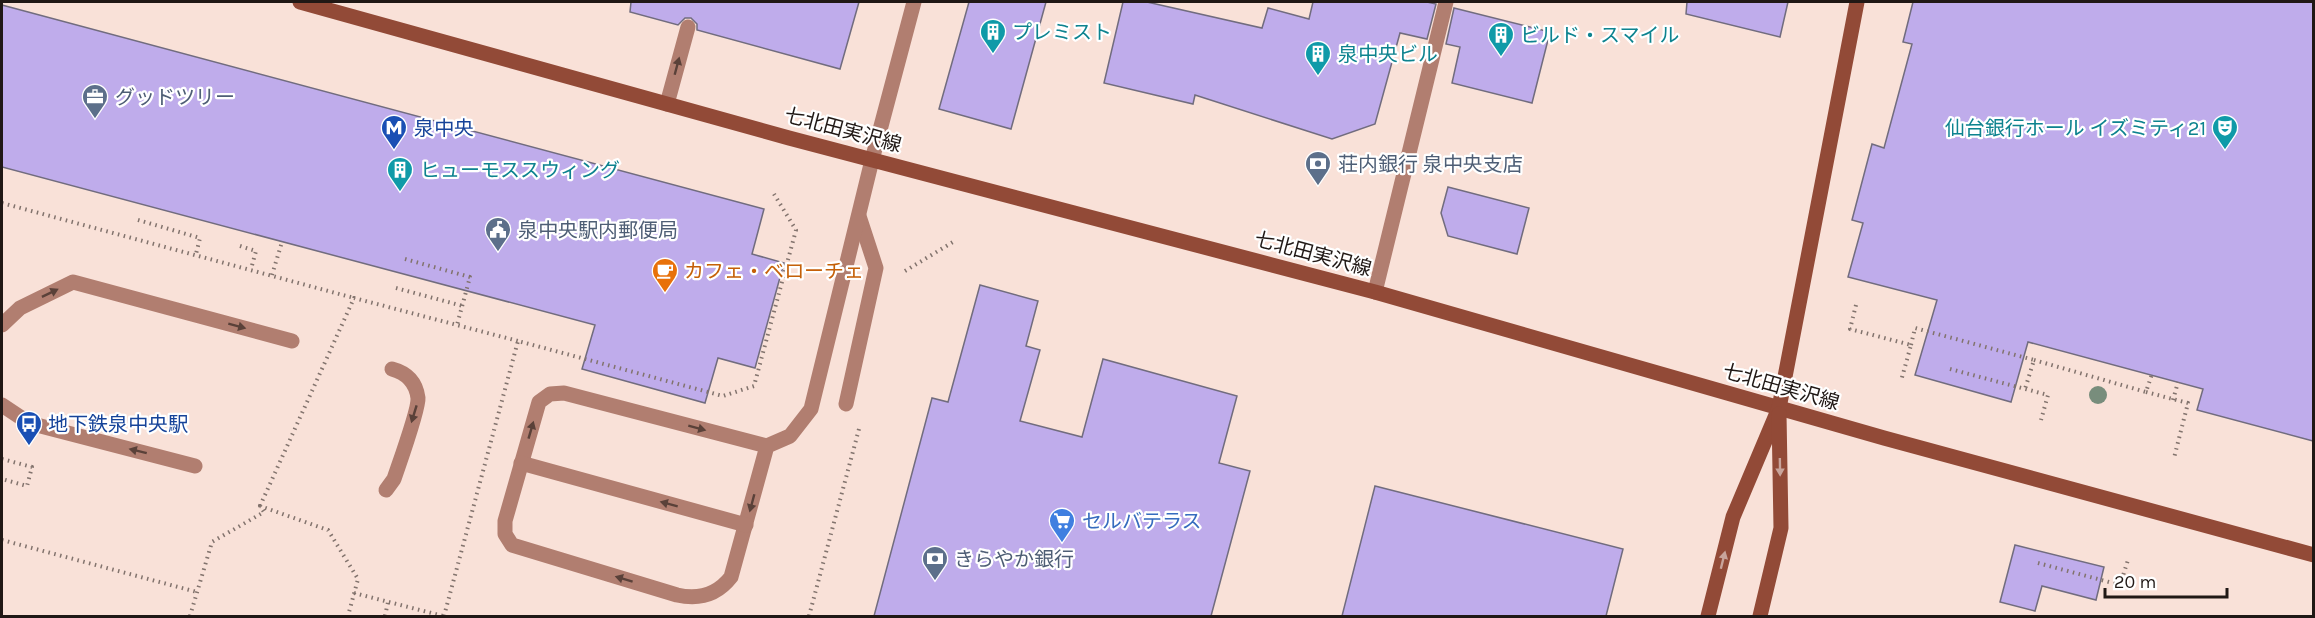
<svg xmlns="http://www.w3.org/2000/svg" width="2315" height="618" viewBox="0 0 2315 618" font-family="Karla,'Noto Sans JP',sans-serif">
  <rect width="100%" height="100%" fill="#f9e1d8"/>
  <g fill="#bfaceb" stroke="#716c7e" stroke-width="1.5">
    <polygon points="631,2 859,2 840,69 697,30 697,24 691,18 685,18 678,25 630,12"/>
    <polygon points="969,2 1046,2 1011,129 939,109"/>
    <polygon points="1123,2 1147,2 1262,28 1268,8 1309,19 1313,2 1427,2 1436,4 1427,39 1400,33 1375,124 1332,139 1195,95 1193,104 1104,83"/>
    <polygon points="1687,2 1788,2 1780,37 1686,14"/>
    <polygon points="1913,2 2313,2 2313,441 2197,410 2203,389 2028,342 2011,402 1915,375 1937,300 1848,277 1863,223 1852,220 1872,144 1884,148 1912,44 1903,42"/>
    <polygon points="2,5 764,209 752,254 784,263 755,368 718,358 705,403 582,369 595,325 2,167"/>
    <polygon points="1454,8 1550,32 1532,103 1452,83 1460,47 1446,44"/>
    <polygon points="1448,187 1529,208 1517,254 1448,236 1441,213"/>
    <polygon points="980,285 1038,301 1026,346 1040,350 1020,421 1082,437 1103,359 1237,396 1219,463 1250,471 1211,616 874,616 932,398 948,402"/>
    <polygon points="1375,486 1623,549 1606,616 1342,616"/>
    <polygon points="2015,545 2104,567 2096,600 2042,586 2035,611 2000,602"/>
  </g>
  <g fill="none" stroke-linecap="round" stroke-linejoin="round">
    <g stroke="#82736d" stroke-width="4" stroke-dasharray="1.5 4.5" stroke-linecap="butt">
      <polyline points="2,203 354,298"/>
      <polyline points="138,220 200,238 196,254"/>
      <polyline points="240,246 256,251 251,269"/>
      <polyline points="405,259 470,277 457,325"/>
      <polyline points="905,271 953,242"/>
      <polyline points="272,275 282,242"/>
      <polyline points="396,288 463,306"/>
      <polyline points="1856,305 1850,329 1911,345 1901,381"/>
      <polyline points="1911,345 1915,328 2034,360 2025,389"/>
      <polyline points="2034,360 2146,392 2152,374"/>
      <polyline points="1950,369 2048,395 2041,420"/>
      <polyline points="2146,392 2188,403 2174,458"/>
      <polyline points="2173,400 2178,382"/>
      <polyline points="2,459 32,467 27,486 2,479"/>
      <polyline points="2,540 197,592"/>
      <polyline points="2038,563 2120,585 2128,560"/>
      <polyline points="354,593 443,616"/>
      <polyline points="190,616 212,542 264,512 260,506 328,530 358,579 348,616"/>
      <polyline points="385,616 388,602"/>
      <polyline points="809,616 859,429"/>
    </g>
    <g stroke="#b17e70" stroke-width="15">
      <polyline points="667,104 688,27"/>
      <polyline points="2,325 20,308 73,282 292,341"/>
      <polyline points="846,404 876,268 859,216"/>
      <polyline points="2,405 29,423 195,466"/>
      <path d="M 767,446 L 731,577 C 717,595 699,600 677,595 L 512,545 L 505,534 L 505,521 L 539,402 L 550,394 L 564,393 L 767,446 L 790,436 L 811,409 L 872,160"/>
      <polyline points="521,463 746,525"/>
      <path d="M 386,490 L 394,479 C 399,464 419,409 418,398 C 416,382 407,373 392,369"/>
    </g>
    <g stroke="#b17e70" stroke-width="15">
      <polyline points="872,160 914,2"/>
      <polyline points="1375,292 1446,2"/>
    </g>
    <g stroke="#924a37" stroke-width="15">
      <polyline points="300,2 789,138 1375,292 1884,438 2314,555"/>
      <polyline points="1708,616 1733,517 1779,408 1857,2"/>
      <polyline points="1760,616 1781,528 1779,414"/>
    </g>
    <g stroke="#82736d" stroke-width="4" stroke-dasharray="1.5 4.5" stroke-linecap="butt">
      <polyline points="260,506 354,298 518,341"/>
      <polyline points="444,616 518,341 723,396 754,386 796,230 774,194"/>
    </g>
  </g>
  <circle fill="#788d7c" cx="2098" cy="395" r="9"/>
  <defs><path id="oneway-solid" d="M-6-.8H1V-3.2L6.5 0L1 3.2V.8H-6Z" transform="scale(1.5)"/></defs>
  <g fill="#5a4139">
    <use href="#oneway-solid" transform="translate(677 66) rotate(-75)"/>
    <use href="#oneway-solid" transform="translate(50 293) rotate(-26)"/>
    <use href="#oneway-solid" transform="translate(237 326) rotate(15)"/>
    <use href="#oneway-solid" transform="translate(414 414) rotate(107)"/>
    <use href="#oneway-solid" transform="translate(697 428) rotate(15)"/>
    <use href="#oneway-solid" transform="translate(531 430) rotate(-74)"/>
    <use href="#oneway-solid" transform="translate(138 451) rotate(-166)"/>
    <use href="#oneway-solid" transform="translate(752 503) rotate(105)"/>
    <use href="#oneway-solid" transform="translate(669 504) rotate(-165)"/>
    <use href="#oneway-solid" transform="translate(624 579) rotate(-163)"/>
  </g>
  <g fill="#c8a49b">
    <use href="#oneway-solid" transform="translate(1780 467) rotate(89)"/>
    <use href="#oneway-solid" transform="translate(1723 560) rotate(-76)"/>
  </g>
  <defs>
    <symbol id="building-pin" viewBox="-11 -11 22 30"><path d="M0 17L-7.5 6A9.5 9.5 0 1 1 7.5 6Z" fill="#0f9aa8" stroke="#fff"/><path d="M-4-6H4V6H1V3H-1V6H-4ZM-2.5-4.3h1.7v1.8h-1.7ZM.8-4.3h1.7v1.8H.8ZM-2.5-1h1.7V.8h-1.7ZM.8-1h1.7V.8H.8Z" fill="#fff"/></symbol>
    <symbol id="office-pin" viewBox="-11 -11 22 30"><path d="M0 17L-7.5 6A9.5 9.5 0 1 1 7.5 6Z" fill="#5c6f8a" stroke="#fff"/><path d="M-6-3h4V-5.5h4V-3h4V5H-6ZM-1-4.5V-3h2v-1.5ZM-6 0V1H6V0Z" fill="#fff"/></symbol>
    <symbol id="metro-pin" viewBox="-11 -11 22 30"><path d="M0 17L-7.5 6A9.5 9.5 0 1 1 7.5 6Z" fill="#1a4fb4" stroke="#fff"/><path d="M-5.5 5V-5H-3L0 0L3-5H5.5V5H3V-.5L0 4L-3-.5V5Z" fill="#fff"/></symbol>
    <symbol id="theatre-pin" viewBox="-11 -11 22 30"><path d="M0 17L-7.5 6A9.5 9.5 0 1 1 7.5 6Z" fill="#0f9aa8" stroke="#fff"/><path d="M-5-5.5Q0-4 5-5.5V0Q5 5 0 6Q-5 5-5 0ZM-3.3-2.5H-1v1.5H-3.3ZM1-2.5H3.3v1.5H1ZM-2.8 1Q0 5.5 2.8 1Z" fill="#fff"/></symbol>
    <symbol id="bank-pin" viewBox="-11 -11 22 30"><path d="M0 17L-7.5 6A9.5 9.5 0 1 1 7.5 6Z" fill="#5c6f8a" stroke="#fff"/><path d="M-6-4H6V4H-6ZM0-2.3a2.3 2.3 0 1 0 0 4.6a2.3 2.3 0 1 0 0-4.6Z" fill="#fff"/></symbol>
    <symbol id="civic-pin" viewBox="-11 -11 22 30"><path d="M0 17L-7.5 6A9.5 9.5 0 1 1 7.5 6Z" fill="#5c6f8a" stroke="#fff"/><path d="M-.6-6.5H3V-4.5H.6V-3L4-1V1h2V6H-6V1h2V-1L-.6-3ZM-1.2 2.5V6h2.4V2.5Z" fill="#fff"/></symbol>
    <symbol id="cafe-pin" viewBox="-11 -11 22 30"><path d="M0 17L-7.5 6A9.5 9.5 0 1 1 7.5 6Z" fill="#e8710a" stroke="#fff"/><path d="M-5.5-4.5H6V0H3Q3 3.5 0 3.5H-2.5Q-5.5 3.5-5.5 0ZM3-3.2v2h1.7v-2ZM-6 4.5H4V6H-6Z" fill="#fff"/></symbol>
    <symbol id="bus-pin" viewBox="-11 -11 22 30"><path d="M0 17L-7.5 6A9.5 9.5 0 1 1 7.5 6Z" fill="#1a4fb4" stroke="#fff"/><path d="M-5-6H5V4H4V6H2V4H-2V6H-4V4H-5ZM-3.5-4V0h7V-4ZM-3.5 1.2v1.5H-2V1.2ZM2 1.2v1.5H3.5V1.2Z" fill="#fff"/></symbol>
    <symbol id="supermarket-pin" viewBox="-11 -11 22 30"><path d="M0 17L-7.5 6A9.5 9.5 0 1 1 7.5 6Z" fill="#3f7fe0" stroke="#fff"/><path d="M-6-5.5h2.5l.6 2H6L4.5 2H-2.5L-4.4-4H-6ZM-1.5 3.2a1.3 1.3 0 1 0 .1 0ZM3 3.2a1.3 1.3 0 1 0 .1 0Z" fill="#fff"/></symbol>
  </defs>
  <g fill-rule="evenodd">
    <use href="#building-pin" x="978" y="17" width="30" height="40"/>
    <use href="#building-pin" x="1486" y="20" width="30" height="40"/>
    <use href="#building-pin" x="1303" y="39" width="30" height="40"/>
    <use href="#office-pin" x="80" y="82" width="30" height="40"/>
    <use href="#metro-pin" x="379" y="113" width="30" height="40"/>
    <use href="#theatre-pin" x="2210" y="113" width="30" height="40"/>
    <use href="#bank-pin" x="1303" y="149" width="30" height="40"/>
    <use href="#building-pin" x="385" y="155" width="30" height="40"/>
    <use href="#civic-pin" x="483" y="215" width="30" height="40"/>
    <use href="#cafe-pin" x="650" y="256" width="30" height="40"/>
    <use href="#bus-pin" x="14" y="409" width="30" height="40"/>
    <use href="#supermarket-pin" x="1047" y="506" width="30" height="40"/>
    <use href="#bank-pin" x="920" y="544" width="30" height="40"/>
  </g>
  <g text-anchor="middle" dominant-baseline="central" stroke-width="4.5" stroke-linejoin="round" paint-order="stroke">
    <g font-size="20" fill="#0d838f" stroke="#fff" text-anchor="start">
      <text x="1012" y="32">プレミスト</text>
      <text x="1520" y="35">ビルド・スマイル</text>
      <text x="1338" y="54">泉中央ビル</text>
      <text x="2206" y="128" text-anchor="end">仙台銀行ホール イズミティ21</text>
      <text x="420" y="170">ヒューモススウィング</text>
    </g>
    <g font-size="20" fill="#4e5e75" stroke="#fff" text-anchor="start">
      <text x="115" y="97">グッドツリー</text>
      <text x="1338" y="164">荘内銀行 泉中央支店</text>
      <text x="518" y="230">泉中央駅内郵便局</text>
      <text x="954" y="559">きらやか銀行</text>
    </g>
    <g font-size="20" fill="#164399" stroke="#fff" text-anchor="start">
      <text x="414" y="128">泉中央</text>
      <text x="48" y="424">地下鉄泉中央駅</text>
    </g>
    <g font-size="20" fill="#201815" stroke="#fff">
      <text transform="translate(843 130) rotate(15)">七北田実沢線</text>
      <text transform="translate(1313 254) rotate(15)">七北田実沢線</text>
      <text transform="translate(1781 387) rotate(16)">七北田実沢線</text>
    </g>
    <g font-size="20" fill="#c56008" stroke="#fff" text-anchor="start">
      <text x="684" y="271">カフェ・ベローチェ</text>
    </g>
    <g font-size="20" fill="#366cbe" stroke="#fff" text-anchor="start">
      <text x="1082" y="521">セルバテラス</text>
    </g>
  </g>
  <rect width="2315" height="618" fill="none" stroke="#201815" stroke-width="6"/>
  <path d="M2105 588v9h122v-9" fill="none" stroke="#201815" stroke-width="3"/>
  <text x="2114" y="588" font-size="18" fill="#201815" stroke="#ffffff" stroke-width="4.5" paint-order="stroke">20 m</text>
</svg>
